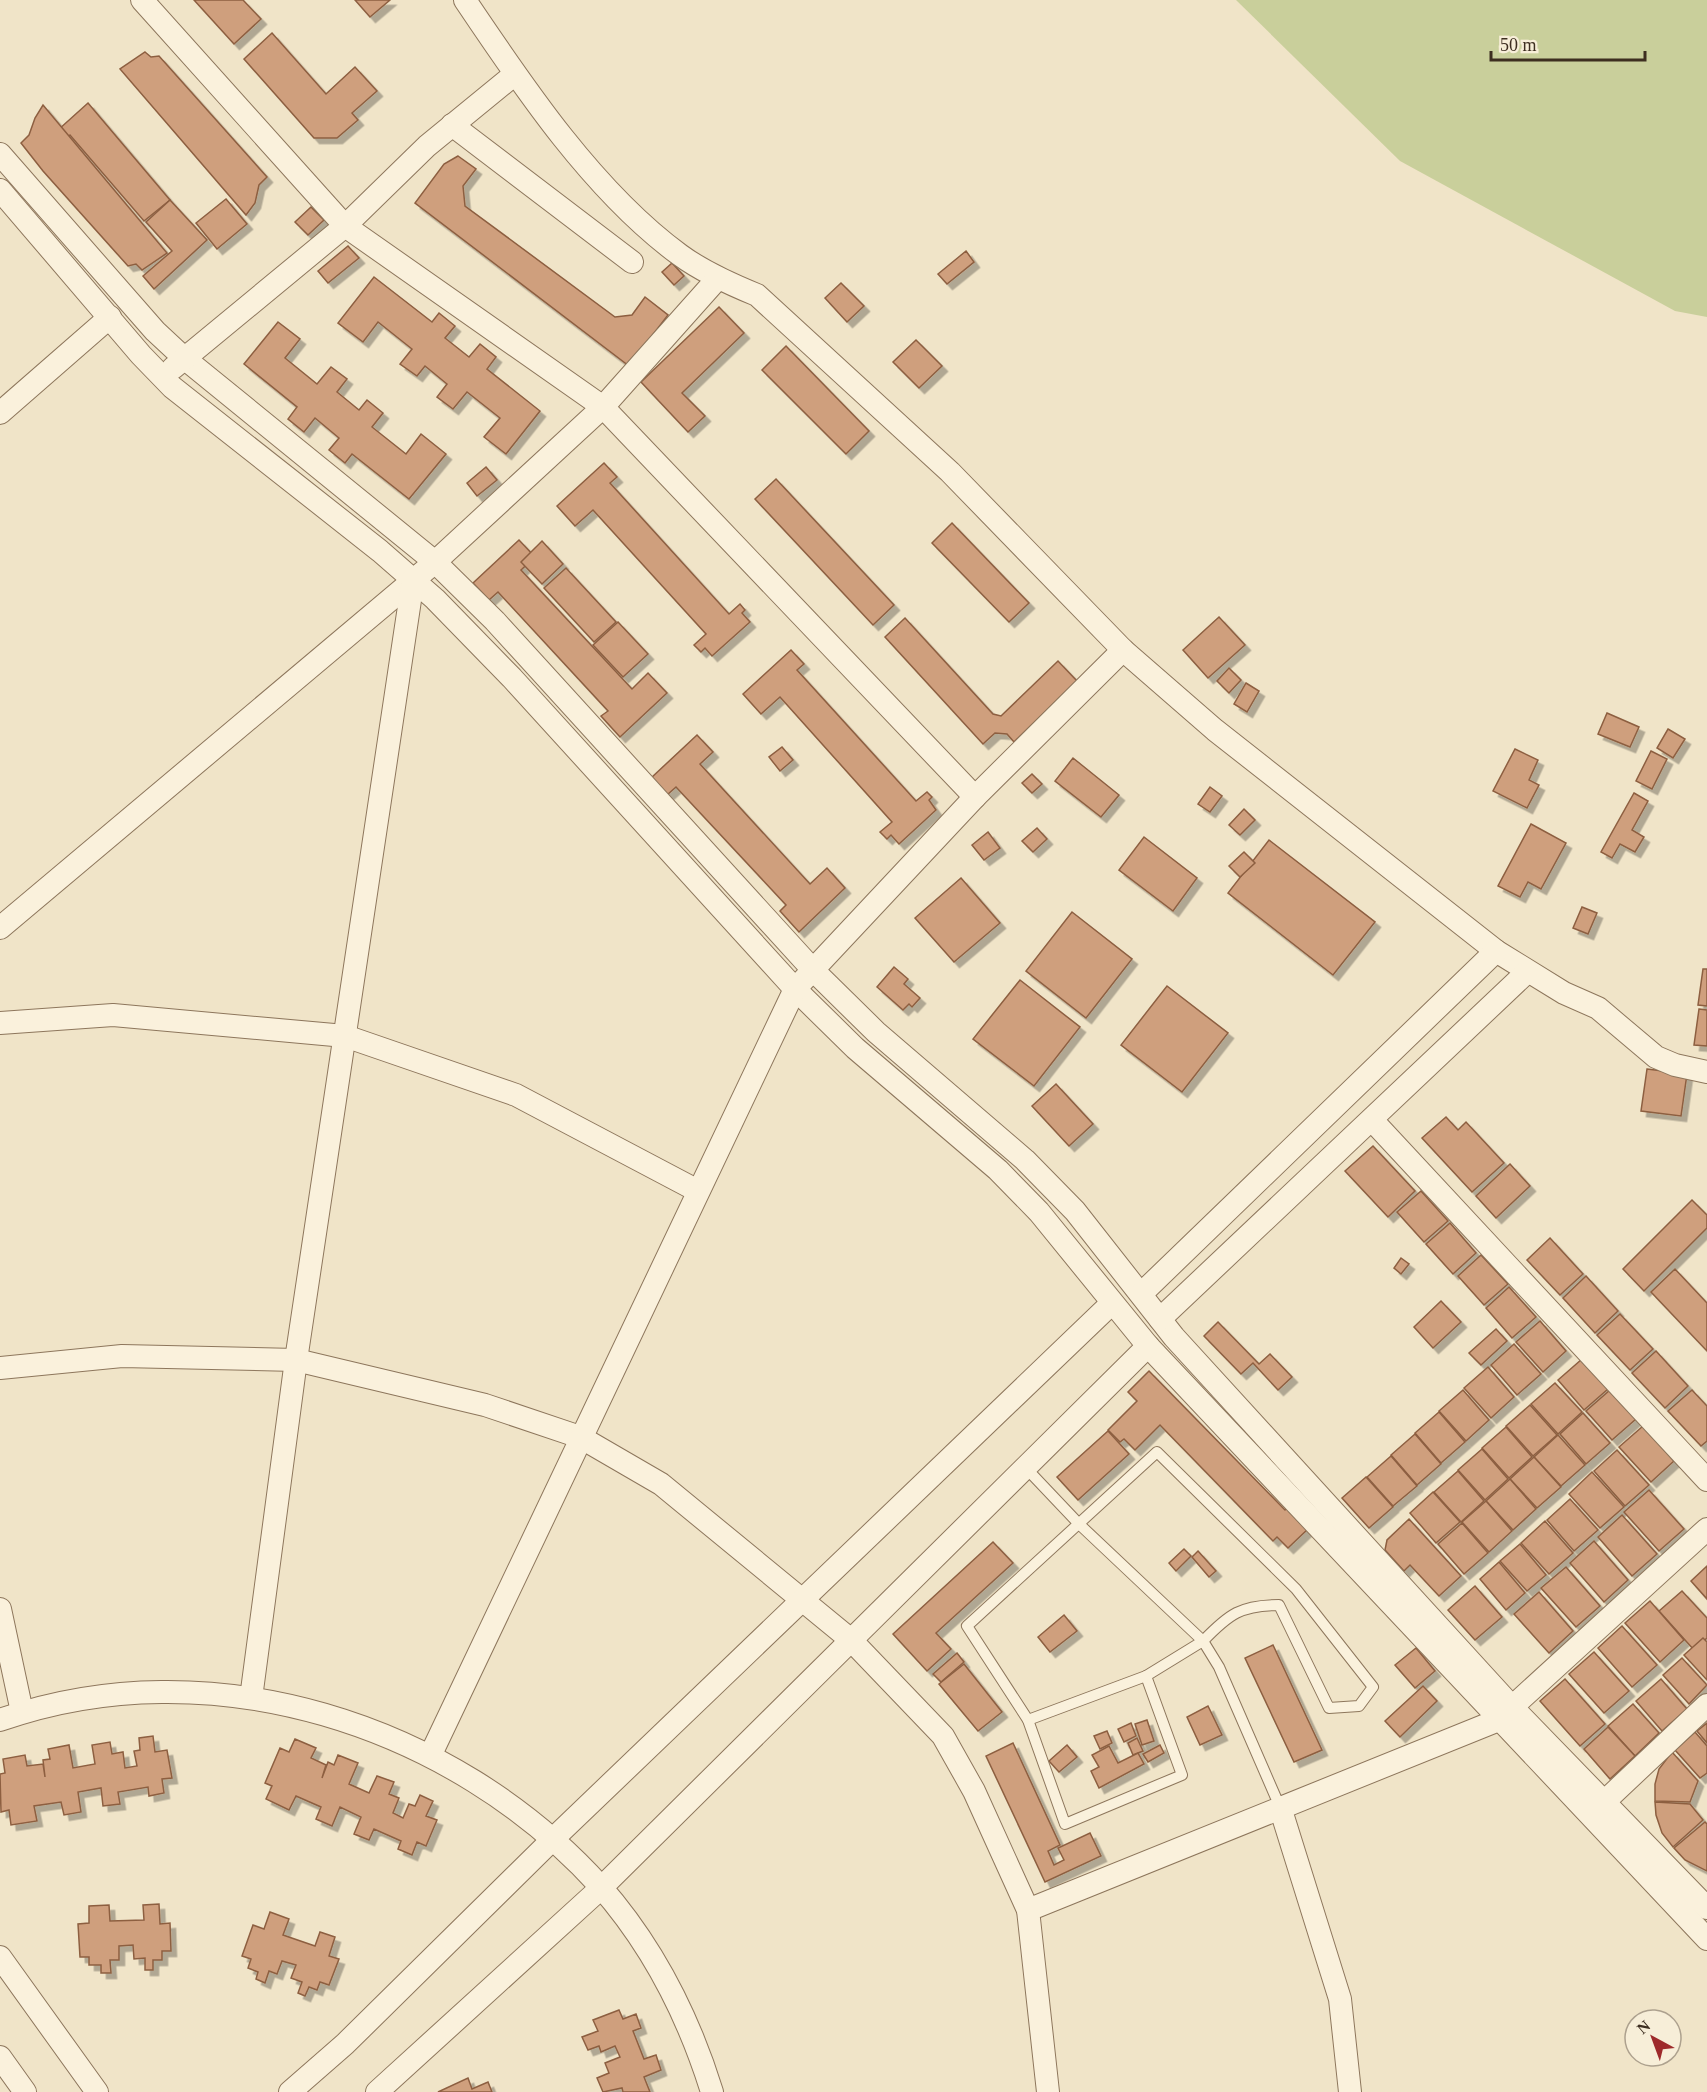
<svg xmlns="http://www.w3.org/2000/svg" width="1707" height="2092" viewBox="0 0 1707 2092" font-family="'Times New Roman',serif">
  <defs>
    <filter id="shadow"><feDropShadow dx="5.5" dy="5.5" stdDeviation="0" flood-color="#0004"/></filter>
  </defs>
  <rect width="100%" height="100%" fill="#f0e4c8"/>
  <polygon fill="#c9cf9b" points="1236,0 1707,0 1707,317 1675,311 1400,161"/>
  <g fill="#cf9f7d" stroke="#8d5f41" stroke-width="1.5" filter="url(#shadow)">
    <polygon points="194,0 243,0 261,19 234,44"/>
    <polygon points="355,0 390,0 370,17"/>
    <polygon points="272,33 326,94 355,67 377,91 352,113 358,120 337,138 314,138 244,59"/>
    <polygon points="145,52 151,57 159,56 267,177 259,185 255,203 246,215 120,69"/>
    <polygon points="88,103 170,200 144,221 70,135 55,148 48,139"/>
    <polygon points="43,105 167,253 142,270 136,264 128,266 43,171 21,143 29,135 35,118"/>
    <polygon points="458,156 476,169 463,186 465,206 615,317 632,315 645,297 668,315 629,366 415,203 444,164"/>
    <polygon points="226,199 247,224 217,249 196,223"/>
    <polygon points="170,200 207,240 154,289 143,276 172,251 146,222"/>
    <polygon points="311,207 324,220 308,235 295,222"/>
    <polygon points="348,246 359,258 328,283 318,271"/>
    <polygon points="966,251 974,262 947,284 938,274"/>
    <polygon points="672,263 684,276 674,285 662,272"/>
    <polygon points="374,277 432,322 439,313 455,326 445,338 469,357 480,344 496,357 487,369 540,411 506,454 484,437 500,418 467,392 453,409 437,397 447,384 425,366 417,376 400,364 412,349 378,322 363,342 338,323"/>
    <polygon points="841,283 864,306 847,322 825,298"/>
    <polygon points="719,307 744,333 682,393 705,416 688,432 641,382"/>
    <polygon points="278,322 300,339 285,358 317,384 331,367 347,379 337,392 359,410 367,400 383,413 372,427 406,454 421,434 446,454 409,499 352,454 345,463 329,450 339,438 315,418 304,432 288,419 297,407 244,364"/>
    <polygon points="916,340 942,366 919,388 893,362"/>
    <polygon points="786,346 869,431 846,454 762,370"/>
    <polygon points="604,463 617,477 610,483 729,614 740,604 745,610 742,613 750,622 712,656 705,648 701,652 694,645 706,634 593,510 575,526 557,506"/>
    <polygon points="486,467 497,480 477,496 467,483"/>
    <polygon points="776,479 894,605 873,625 755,499"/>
    <polygon points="952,523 1029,603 1009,622 932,543"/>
    <polygon points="519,540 535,557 521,570 632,689 648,673 667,693 620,737 601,716 608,711 498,592 489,600 473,583"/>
    <polygon points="542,541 563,564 542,584 521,562"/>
    <polygon points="566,568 616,622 594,642 544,588"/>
    <polygon points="1219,617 1245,645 1208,678 1183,650"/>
    <polygon points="905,618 993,714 1001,716 1058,661 1077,681 1014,742 1007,734 995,733 983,744 885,637"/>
    <polygon points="618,622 648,654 623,677 593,645"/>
    <polygon points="791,650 804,664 797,670 916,801 927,792 932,797 929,800 936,810 899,844 891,835 887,839 880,832 892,822 780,697 761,714 743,694"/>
    <polygon points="1229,668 1241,680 1229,693 1217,681"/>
    <polygon points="1246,683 1259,691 1247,712 1234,704"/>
    <polygon points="1607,713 1639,727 1630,747 1598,734"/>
    <polygon points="1668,729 1685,739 1673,758 1657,748"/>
    <polygon points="697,735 713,752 700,764 810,884 827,868 845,888 799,932 780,911 786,905 676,787 667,795 651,778"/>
    <polygon points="782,747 793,760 780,771 769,757"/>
    <polygon points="1515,749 1538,760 1529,780 1539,785 1527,808 1493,791"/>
    <polygon points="1651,751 1667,759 1652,789 1636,781"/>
    <polygon points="1073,758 1119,795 1101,817 1055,781"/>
    <polygon points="1032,774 1042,784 1032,793 1022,783"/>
    <polygon points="1210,787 1222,796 1210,812 1198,804"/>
    <polygon points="1634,793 1648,801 1632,830 1644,837 1635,852 1620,844 1612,858 1601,852"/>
    <polygon points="1244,809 1255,820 1240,835 1229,825"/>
    <polygon points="1531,824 1566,843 1541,889 1528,882 1520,897 1498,886"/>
    <polygon points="1037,828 1047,839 1033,852 1022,841"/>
    <polygon points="988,832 1000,848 984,860 972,845"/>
    <polygon points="1144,837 1197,878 1173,911 1119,870"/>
    <polygon points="1269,840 1375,922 1333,975 1228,893"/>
    <polygon points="1244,852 1255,863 1240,877 1229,866"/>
    <polygon points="961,878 1000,923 954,962 915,918"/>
    <polygon points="1582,907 1597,913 1588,934 1573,928"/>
    <polygon points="1072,912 1132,959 1086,1018 1026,971"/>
    <polygon points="894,967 908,979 904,984 920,998 912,1007 909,1004 903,1010 877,987"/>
    <polygon points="1703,969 1707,969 1707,1006 1698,1005"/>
    <polygon points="1020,980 1080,1027 1034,1086 973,1039"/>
    <polygon points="1167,986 1228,1033 1182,1092 1121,1045"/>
    <polygon points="1699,1009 1707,1010 1707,1046 1694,1045"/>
    <polygon points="1647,1069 1687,1074 1681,1116 1641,1111"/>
    <polygon points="1056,1084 1093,1124 1069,1146 1032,1106"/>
    <polygon points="1446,1117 1458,1130 1466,1122 1504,1163 1472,1192 1422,1138"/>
    <polygon points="1373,1146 1415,1191 1388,1217 1345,1171"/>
    <polygon points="1510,1164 1530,1186 1496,1218 1476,1196"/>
    <polygon points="1421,1191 1448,1221 1424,1242 1397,1212"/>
    <polygon points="1692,1200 1707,1215 1707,1228 1644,1291 1623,1269"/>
    <polygon points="1450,1223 1476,1253 1453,1274 1426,1244"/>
    <polygon points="1550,1238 1583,1274 1560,1295 1527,1260"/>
    <polygon points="1481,1255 1508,1284 1484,1305 1458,1276"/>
    <polygon points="1401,1258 1409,1264 1401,1274 1394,1268"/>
    <polygon points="1675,1269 1707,1303 1707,1351 1651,1292"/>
    <polygon points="1586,1276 1618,1311 1595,1333 1563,1298"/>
    <polygon points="1509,1287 1536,1317 1512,1338 1486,1308"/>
    <polygon points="1441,1301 1461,1322 1433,1348 1414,1327"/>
    <polygon points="1620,1314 1653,1349 1630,1370 1597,1335"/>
    <polygon points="1540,1321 1566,1351 1543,1372 1516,1342"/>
    <polygon points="1218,1322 1259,1364 1270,1354 1292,1377 1278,1390 1253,1363 1241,1374 1204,1336"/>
    <polygon points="1496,1329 1507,1341 1481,1365 1469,1353"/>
    <polygon points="1514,1344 1541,1374 1517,1395 1491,1365"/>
    <polygon points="1656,1351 1688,1386 1665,1408 1632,1373"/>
    <polygon points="1582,1359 1608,1389 1584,1410 1558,1380"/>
    <polygon points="1488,1367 1514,1397 1491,1418 1464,1388"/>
    <polygon points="1149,1371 1285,1510 1288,1507 1309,1528 1288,1548 1277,1537 1273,1541 1160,1425 1135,1450 1124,1439 1120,1442 1108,1430 1137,1401 1128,1392"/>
    <polygon points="1555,1383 1582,1412 1558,1434 1531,1404"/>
    <polygon points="1463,1390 1489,1420 1466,1441 1439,1411"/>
    <polygon points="1610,1390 1636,1419 1612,1440 1586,1411"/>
    <polygon points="1692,1390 1707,1406 1707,1441 1701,1446 1668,1411"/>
    <polygon points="1530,1405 1557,1435 1533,1456 1506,1426"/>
    <polygon points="1439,1412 1465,1442 1441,1463 1415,1433"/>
    <polygon points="1583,1413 1610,1443 1586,1464 1560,1434"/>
    <polygon points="1643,1426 1674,1461 1651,1482 1619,1447"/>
    <polygon points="1506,1427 1532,1457 1509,1478 1482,1448"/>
    <polygon points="1108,1431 1129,1454 1078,1500 1057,1477"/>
    <polygon points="1415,1434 1441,1464 1417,1485 1391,1455"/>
    <polygon points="1558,1435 1585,1465 1561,1486 1534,1457"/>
    <polygon points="1482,1449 1508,1479 1485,1500 1458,1470"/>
    <polygon points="1617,1450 1649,1485 1625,1506 1594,1471"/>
    <polygon points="1391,1456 1417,1486 1393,1506 1367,1477"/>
    <polygon points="1534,1457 1561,1487 1537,1508 1510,1479"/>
    <polygon points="1458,1471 1484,1501 1461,1522 1434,1492"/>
    <polygon points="1592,1472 1624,1507 1600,1528 1569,1494"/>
    <polygon points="1366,1477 1393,1507 1369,1528 1342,1498"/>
    <polygon points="1510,1479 1536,1509 1513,1530 1486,1501"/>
    <polygon points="1649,1490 1684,1529 1659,1551 1624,1512"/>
    <polygon points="1433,1492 1460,1522 1436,1543 1410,1513"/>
    <polygon points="1570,1499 1598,1530 1574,1551 1547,1520"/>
    <polygon points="1486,1501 1512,1531 1489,1552 1462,1522"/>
    <polygon points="1622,1515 1657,1554 1632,1576 1598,1537"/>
    <polygon points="1409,1519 1461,1576 1439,1596 1410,1565 1404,1571 1385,1550 1387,1540"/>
    <polygon points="1545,1521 1573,1553 1549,1574 1521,1543"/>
    <polygon points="1462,1523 1488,1553 1464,1574 1438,1544"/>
    <polygon points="1594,1541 1628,1580 1604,1602 1570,1563"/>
    <polygon points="993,1542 1013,1563 936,1633 951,1649 927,1671 893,1634"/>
    <polygon points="1520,1544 1546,1575 1527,1591 1500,1561"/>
    <polygon points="1184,1549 1191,1556 1176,1571 1169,1563"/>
    <polygon points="1198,1551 1216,1571 1209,1577 1192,1557"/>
    <polygon points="1499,1562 1525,1593 1506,1610 1480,1579"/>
    <polygon points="1707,1566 1707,1599 1691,1581"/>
    <polygon points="1566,1567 1600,1606 1576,1627 1541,1588"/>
    <polygon points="1475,1586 1502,1617 1475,1640 1448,1610"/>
    <polygon points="1682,1591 1707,1618 1707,1638 1694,1650 1659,1611"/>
    <polygon points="1539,1592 1573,1631 1549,1653 1514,1614"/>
    <polygon points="1650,1601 1684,1640 1660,1662 1625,1623"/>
    <polygon points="1064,1615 1077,1631 1050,1652 1038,1637"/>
    <polygon points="1622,1626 1657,1665 1632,1687 1598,1648"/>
    <polygon points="1703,1638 1707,1642 1707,1680 1684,1655"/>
    <polygon points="1273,1645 1322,1750 1294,1762 1245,1658"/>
    <polygon points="1416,1648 1435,1671 1415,1688 1395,1665"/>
    <polygon points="1594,1652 1629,1691 1604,1713 1569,1674"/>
    <polygon points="957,1653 964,1662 941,1682 933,1674"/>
    <polygon points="1682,1658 1707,1685 1689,1704 1663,1675"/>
    <polygon points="964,1664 1002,1712 978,1731 939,1684"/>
    <polygon points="1565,1679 1605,1724 1580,1746 1540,1701"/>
    <polygon points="1661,1679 1687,1709 1662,1731 1636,1701"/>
    <polygon points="1423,1686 1437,1701 1400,1737 1385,1721"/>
    <polygon points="1633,1704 1659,1733 1635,1756 1608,1726"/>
    <polygon points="1208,1706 1222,1735 1200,1745 1187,1717"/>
    <polygon points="1147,1720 1154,1741 1142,1745 1135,1724"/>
    <polygon points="1131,1723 1136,1736 1124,1742 1118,1729"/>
    <polygon points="1707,1723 1707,1743 1697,1731"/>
    <polygon points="1608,1727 1635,1756 1610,1779 1584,1749"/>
    <polygon points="1107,1731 1112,1743 1100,1749 1094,1736"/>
    <polygon points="1695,1732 1707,1746 1707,1773 1700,1778 1675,1750"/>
    <polygon points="153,1736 155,1752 167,1750 172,1778 162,1779 164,1793 149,1796 148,1787 118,1792 120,1804 103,1806 101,1788 78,1792 81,1812 64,1815 61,1802 34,1806 37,1821 11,1825 9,1810 1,1812 0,1774 5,1773 3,1759 25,1755 27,1766 43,1764 45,1777 43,1760 50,1759 48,1749 69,1745 73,1768 95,1764 92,1745 110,1742 112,1754 123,1752 125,1768 137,1766 134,1751 140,1750 139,1738"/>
    <polygon points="1137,1738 1143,1751 1133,1755 1128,1743"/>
    <polygon points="295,1739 316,1748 311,1758 326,1765 322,1778 328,1762 334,1765 338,1755 358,1763 349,1784 369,1793 377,1776 394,1782 389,1794 399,1798 393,1813 403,1818 409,1804 415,1806 420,1795 433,1801 426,1816 437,1820 426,1846 417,1842 412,1855 398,1849 401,1841 374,1829 369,1840 354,1834 361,1817 340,1807 332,1826 316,1819 321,1807 296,1796 289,1810 266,1799 272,1786 265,1783 280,1748 289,1752"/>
    <polygon points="1013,1743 1060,1845 1048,1851 1054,1865 1064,1860 1058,1848 1090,1833 1101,1856 1045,1882 986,1756"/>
    <polygon points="1067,1745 1077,1757 1059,1772 1049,1761"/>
    <polygon points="1160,1745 1164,1753 1148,1762 1143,1754"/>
    <polygon points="1109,1746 1118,1763 1138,1753 1144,1764 1099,1788 1091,1771 1099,1767 1092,1755"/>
    <polygon points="1672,1752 1698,1781 1690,1802 1655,1801 1655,1784 1659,1769"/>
    <polygon points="1655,1802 1690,1804 1703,1820 1673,1847 1662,1833 1656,1815"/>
    <polygon points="1705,1822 1707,1824 1707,1871 1685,1860 1674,1848"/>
    <polygon points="159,1904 160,1924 170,1923 171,1951 162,1951 162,1960 153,1960 153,1970 145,1970 145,1958 134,1959 133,1945 119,1946 119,1960 110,1960 111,1973 101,1973 101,1965 89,1965 89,1957 80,1957 78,1924 89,1923 89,1906 109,1905 110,1921 144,1920 143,1905"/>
    <polygon points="270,1912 289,1919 283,1935 315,1946 320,1932 335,1937 329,1956 339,1959 329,1985 320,1982 317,1990 309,1987 305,1996 298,1993 302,1982 291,1978 296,1965 282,1961 277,1974 269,1971 265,1983 256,1979 258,1972 248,1968 251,1959 242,1956 253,1925 264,1929"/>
    <polygon points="619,2010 623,2019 636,2014 641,2028 633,2031 644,2059 656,2055 661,2070 644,2077 650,2092 623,2092 622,2088 603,2092 597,2078 609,2073 605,2063 620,2057 615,2046 601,2052 599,2046 588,2050 582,2037 598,2031 593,2020"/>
    <polygon points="468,2078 472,2089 488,2082 492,2092 438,2092"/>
  </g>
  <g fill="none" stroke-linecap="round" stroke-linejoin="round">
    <defs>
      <g id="lane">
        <path d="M 1025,1467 L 1079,1524 L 1203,1641 L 1146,1676 L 1182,1775 L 1065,1824 L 1028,1720 L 967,1626 L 1157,1452 L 1296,1589 L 1373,1687 L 1359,1706 L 1329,1708 L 1279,1605 C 1241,1605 1229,1614 1203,1641 L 1219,1667 L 1280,1807"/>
        <polyline points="1028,1720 1146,1676"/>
      </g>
      <g id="street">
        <polyline points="142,0 345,226 603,407 975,797"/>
        <path d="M 465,0 C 524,88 594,192 680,255 C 703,272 730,284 757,295 L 950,472 L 1123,650 L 1215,730 L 1496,951 L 1564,993 L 1598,1008 L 1656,1057 L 1675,1065 L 1707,1072"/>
        <polyline points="452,125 632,262"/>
        <polyline points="0,154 155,331 184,358 435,562 495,621 814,971 876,1032 1025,1160 1075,1211 1174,1337 1512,1707 1707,1908"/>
        <polyline points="0,190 141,355 172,387 380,551 435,599 512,678 795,989 855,1048 998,1170 1039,1212 1148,1346 1707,1939"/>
        <polyline points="173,368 345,226 427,146 515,74"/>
        <polyline points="0,413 110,317"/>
        <polyline points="0,928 435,562 603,407 718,278"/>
        <polyline points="0,1023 113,1015 345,1036 516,1095 698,1191"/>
        <polyline points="1372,1120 1707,1480"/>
        <polyline points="1141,1294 1496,951"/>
        <polyline points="1160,1319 1527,972"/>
        <polyline points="0,1368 122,1356 296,1360 485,1405 580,1437 661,1484 851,1640 943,1736 974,1791 1028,1910 1048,2092"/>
        <polyline points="0,1609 22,1712"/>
        <polyline points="251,1698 296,1360 413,580"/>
        <polyline points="1512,1707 1707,1529"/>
        <path d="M 0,1720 C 210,1646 454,1724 600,1886 C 652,1945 689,2018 712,2092"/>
        <polyline points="431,1754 795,989 975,797 1123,650"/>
        <polyline points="1604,1802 1707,1705"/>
        <polyline points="1280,1807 1340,1999 1350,2092"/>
        <polyline points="1028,1910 1501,1719"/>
        <polyline points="0,1957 97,2092"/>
        <polyline points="0,2057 25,2092"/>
        <polyline points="290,2092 345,2044 553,1839 1112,1303"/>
        <polyline points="377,2092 601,1888 1148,1346"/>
      </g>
    </defs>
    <use href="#lane" stroke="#8d765c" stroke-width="12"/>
    <use href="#street" stroke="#8d765c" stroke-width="24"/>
    <use href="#lane" stroke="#faf1dc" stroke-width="10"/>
    <use href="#street" stroke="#faf1dc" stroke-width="22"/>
  </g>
  <g transform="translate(1653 2038) rotate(319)"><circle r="28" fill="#f7eed8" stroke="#ada18e" stroke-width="1.5"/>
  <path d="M0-4.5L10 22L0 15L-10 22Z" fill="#9e2a2b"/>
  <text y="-9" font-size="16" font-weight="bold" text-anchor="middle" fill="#3d2e20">N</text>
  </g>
  <path d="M1491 51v9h154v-9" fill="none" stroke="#3d2e20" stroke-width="3"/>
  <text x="1500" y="51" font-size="18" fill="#3d2e20" stroke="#f7eed8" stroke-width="4.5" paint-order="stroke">50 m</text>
</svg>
